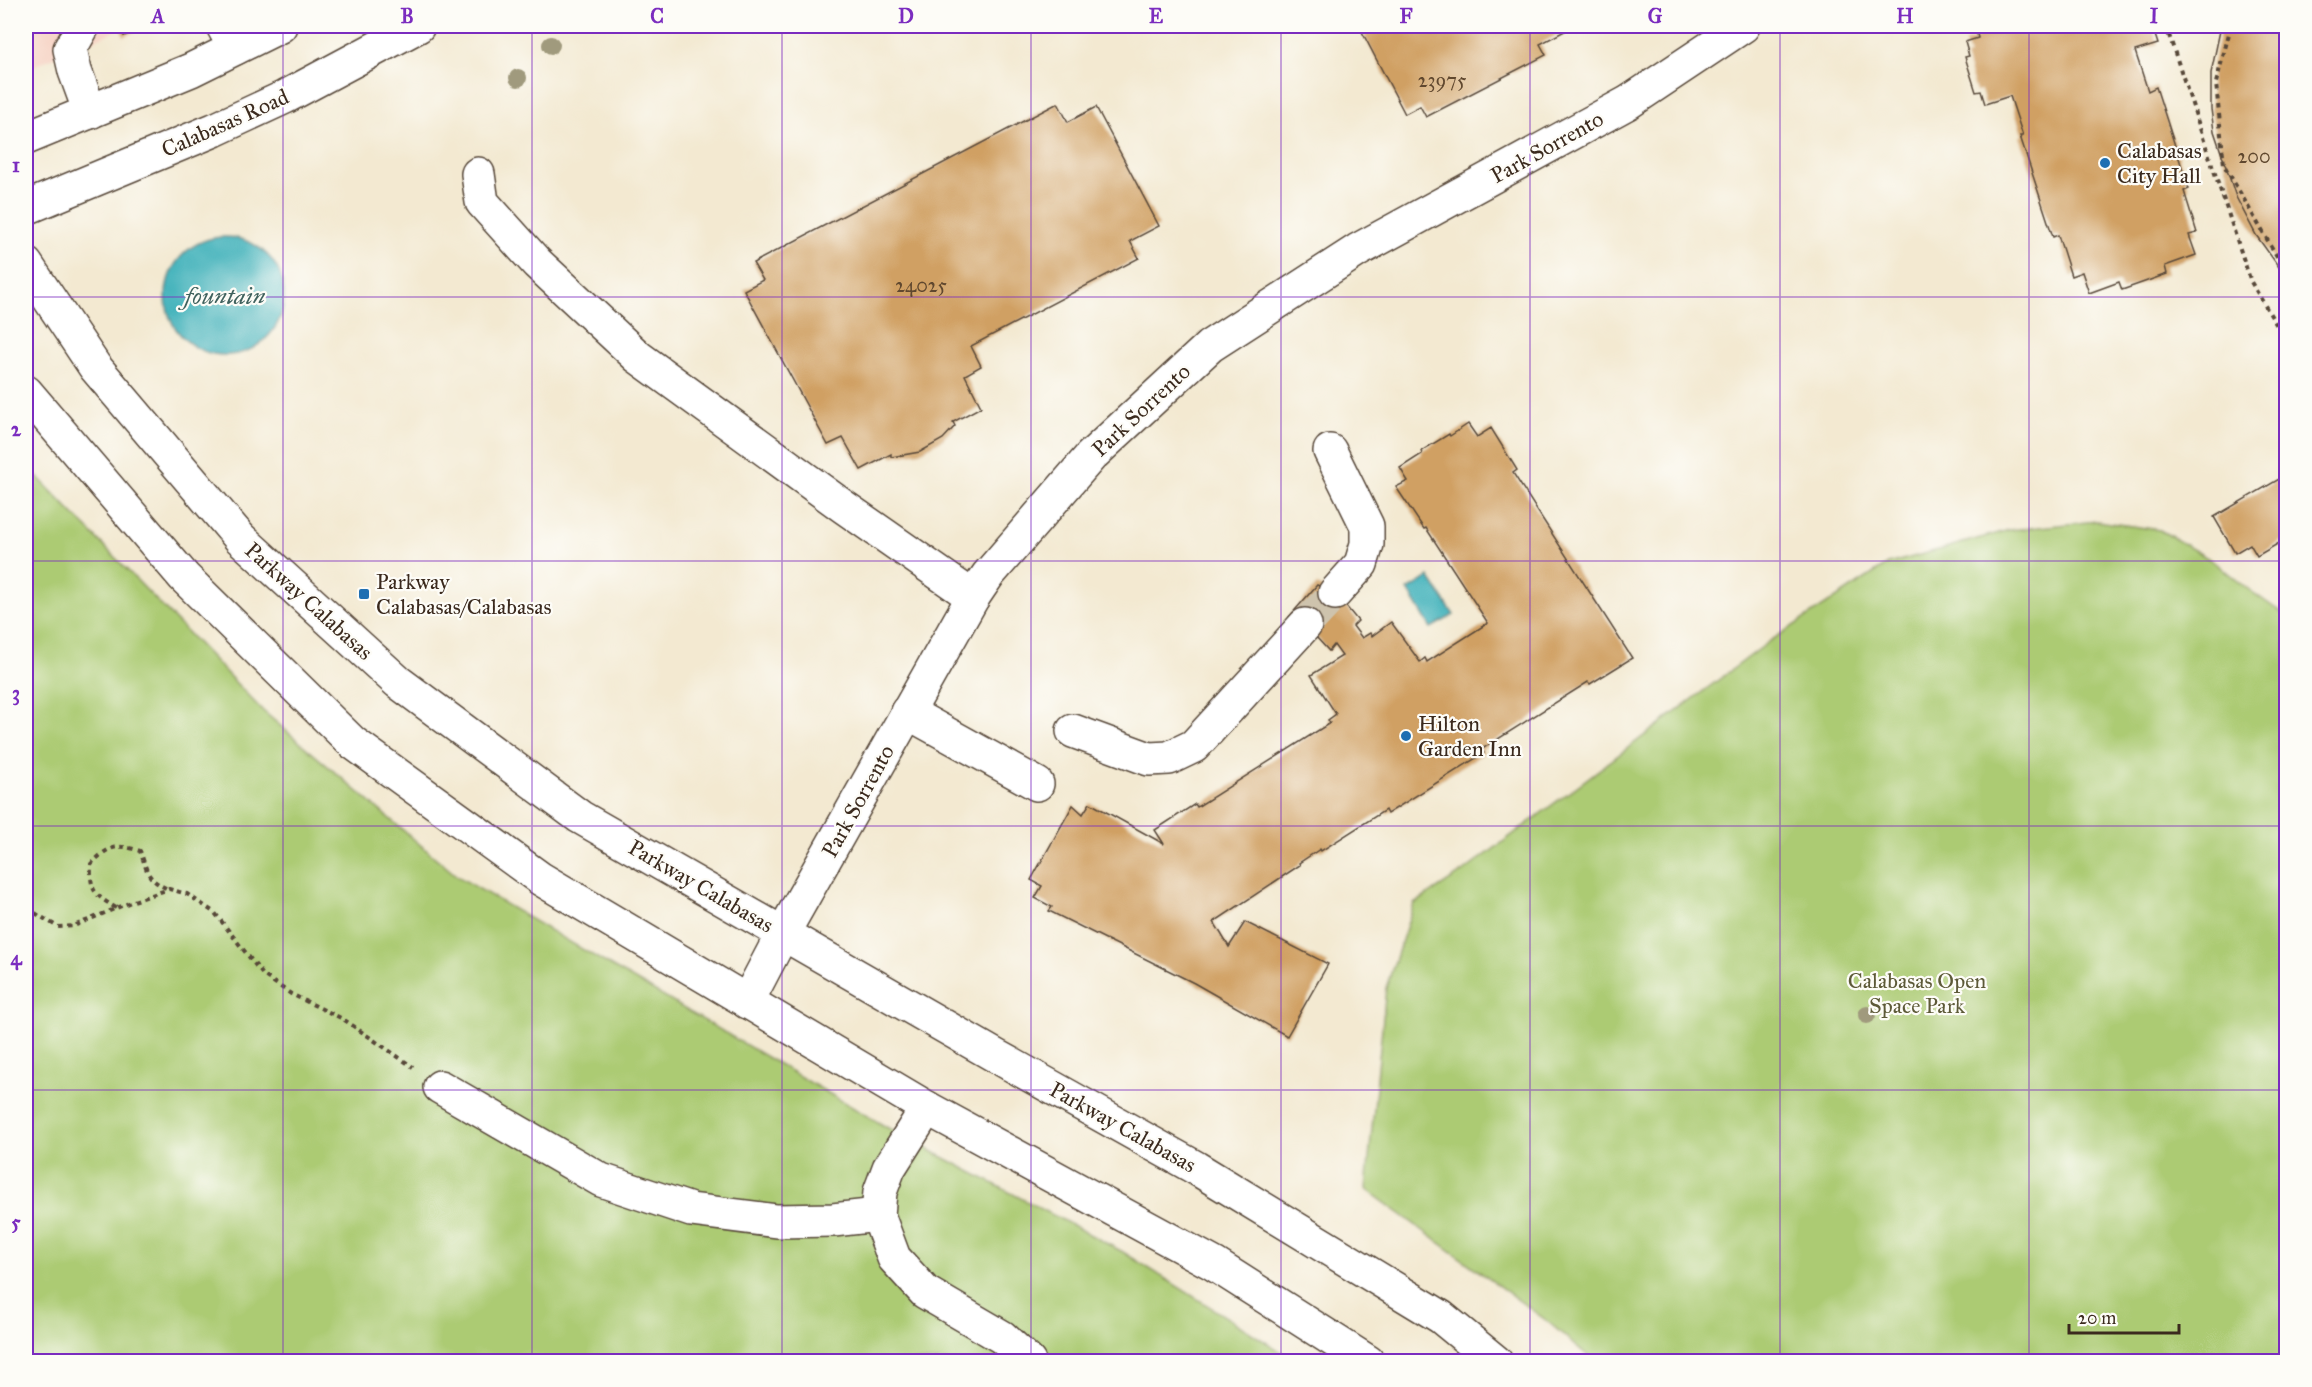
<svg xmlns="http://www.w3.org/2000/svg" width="2312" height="1387" viewBox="0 0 2312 1387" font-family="'IM FELL Great Primer',serif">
  <rect width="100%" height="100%" fill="#fdfcf7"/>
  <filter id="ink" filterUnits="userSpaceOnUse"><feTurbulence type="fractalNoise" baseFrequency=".0167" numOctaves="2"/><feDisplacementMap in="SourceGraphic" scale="12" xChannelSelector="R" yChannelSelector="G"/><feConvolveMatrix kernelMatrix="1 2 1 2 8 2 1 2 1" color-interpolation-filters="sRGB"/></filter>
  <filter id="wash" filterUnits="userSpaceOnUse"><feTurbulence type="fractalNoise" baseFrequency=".008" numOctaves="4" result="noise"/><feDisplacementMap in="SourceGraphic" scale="24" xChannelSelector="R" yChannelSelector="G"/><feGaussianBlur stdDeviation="1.35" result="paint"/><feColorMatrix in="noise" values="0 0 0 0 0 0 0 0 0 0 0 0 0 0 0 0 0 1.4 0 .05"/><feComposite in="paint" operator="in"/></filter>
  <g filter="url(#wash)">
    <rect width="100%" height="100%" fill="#f3e9d1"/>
    <polygon fill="#f6d2c3" points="26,26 127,26 26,69"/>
    <g fill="#accb73" stroke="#747a48" stroke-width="1.5">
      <polygon points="26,465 263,711 457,876 888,1128 1123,1252 1296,1361 26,1362"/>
      <polygon points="2097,521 2160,530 2213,561 2248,589 2286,616 2286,1361 1594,1361 1547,1321 1366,1189 1386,988 1414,904 1463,872 1770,641 1888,564 2009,530"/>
    </g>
    <g fill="#44b3bc" stroke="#406e6d" stroke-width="1.5">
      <circle cx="225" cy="296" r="59"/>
      <polygon points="1429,577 1454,615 1431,628 1408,590"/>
    </g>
    <g id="blocks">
      <g fill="#d0a063">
        <polygon points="119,26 147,26 124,36"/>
        <polygon points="1359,26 1574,26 1540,44 1546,55 1426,117 1420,106 1405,114"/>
        <polygon points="1975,26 2152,26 2158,44 2135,51 2148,91 2156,87 2189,189 2184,191 2197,233 2189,235 2196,255 2165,266 2167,274 2122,290 2119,282 2089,293 2082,272 2071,276 2058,235 2053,237 2020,136 2023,136 2010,96 1985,104 1981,91 1976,92 1965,57 1969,56 1965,42 1978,38"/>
        <polygon points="2221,26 2286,26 2286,277 2256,235 2236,197 2214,131 2211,109 2211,73"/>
        <polygon points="1058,103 1068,122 1096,107 1159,226 1130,241 1139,258 971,346 981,366 965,375 981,407 953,422 955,426 943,439 920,452 891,457 891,454 861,470 843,438 828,445 744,290 763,280 753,263"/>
        <polygon points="1468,424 1477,437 1491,428 1517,470 1513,473 1632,658 1590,684 1588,682 1482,749 1484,753 1387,814 1385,810 1321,851 1320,849 1299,863 1300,865 1214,922 1229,947 1245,922 1328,964 1287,1036 1194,983 1049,911 1052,907 1035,898 1042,886 1031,880 1073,805 1083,814 1090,803 1164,844 1155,830 1195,804 1197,807 1330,723 1328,720 1336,714 1311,675 1342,656 1334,645 1329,651 1305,625 1289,617 1317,585 1335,593 1358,621 1353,626 1362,638 1370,633 1372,636 1391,622 1420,662 1425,658 1427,662 1488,623 1426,528 1424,529 1396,487 1408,481 1400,468 1422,454 1421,451 1449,434 1450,436"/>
        <polygon points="2286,475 2286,539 2257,556 2250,544 2235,553 2214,517"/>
      </g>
    </g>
  </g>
  <g filter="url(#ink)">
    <use href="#blocks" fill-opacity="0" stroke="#574739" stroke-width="1.5"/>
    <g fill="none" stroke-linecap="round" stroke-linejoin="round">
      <polyline stroke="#cec3ad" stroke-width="33" stroke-dasharray="33 16" stroke-linecap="butt" points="1305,625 1335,593"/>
      <defs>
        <g id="minor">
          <polyline points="83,26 70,49 75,71 90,112"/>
          <polyline points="223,26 235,48"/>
          <polyline points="478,174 482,202 537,263 638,357 844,507 973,597"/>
          <polyline points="26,264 95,367 240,538 398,682 580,817 996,1056 1196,1168 1441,1317 1496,1362"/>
          <polyline points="26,392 184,577 352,742 541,879 927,1108 1214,1264 1368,1362"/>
          <polyline points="1330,451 1367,526 1367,544 1361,564 1335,593"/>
          <polyline points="907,712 1037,784"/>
          <polyline points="1073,731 1149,759 1169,758 1194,746 1305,625"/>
          <polyline points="747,1002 783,933 973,597 988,575 1091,456 1210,346 1358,250 1629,102 1743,26"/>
          <polyline points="440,1087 601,1180 691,1210 777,1221 833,1220 878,1215"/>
          <polyline points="927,1108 889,1168 880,1192 878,1215 894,1258 925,1292 1002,1337 1029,1362"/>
        </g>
        <g id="major">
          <polyline points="26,138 191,70 280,26"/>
          <polyline points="26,208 214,130 285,97 418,26"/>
        </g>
      </defs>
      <use href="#minor" stroke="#574739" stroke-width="36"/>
      <use href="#major" stroke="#574739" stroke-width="36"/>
      <g stroke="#574739" stroke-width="4" stroke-dasharray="4.5 4.5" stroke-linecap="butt">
        <polyline points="2166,26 2251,282 2286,341"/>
        <polyline points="2231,26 2216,83 2224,165 2286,272"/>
        <path d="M 116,908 C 94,894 90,892 91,864 C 109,846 116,843 140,851 C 148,872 146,879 168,889"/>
        <polyline points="35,913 58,927 74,926 131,902 169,889 187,894 215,913 263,975 291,994 343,1019 413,1067"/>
      </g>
      <use href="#minor" stroke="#fff" stroke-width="33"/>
      <use href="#major" stroke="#fff" stroke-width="33"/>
    </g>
    <g fill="#a09a7d">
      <circle cx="551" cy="45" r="9"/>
      <circle cx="518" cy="78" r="9"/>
      <circle cx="1867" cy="1015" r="9"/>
    </g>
  </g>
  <path fill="none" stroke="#7b2cbf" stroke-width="1.5" stroke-opacity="0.55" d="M 283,26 L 283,1362M 532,26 L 532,1362M 782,26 L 782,1362M 1031,26 L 1031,1362M 1281,26 L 1281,1362M 1530,26 L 1530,1362M 1780,26 L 1780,1362M 2029,26 L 2029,1362M 26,297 L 2286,297M 26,561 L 2286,561M 26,826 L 2286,826M 26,1090 L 2286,1090"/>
  <g fill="#1f6fb2" stroke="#fdfcf7" stroke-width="2">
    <circle cx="2105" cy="163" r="6"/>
    <rect x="358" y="588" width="12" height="12" rx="3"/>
    <circle cx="1406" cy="736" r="6"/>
  </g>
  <g text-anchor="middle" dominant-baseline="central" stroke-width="4.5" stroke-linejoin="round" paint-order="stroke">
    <g font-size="20" fill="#60482f">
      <text x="1442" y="80">23975</text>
      <text x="2254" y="156">200</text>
      <text x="921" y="285">24025</text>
    </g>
    <g font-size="22" fill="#3b2a1e" stroke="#fdfcf7">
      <text transform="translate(225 123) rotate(-24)">Calabasas Road</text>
      <text transform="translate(1547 147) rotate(-29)">Park Sorrento</text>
      <text transform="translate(1141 410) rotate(-43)">Park Sorrento</text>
      <text transform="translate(309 601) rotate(42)">Parkway Calabasas</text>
      <text transform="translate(858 801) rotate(-61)">Park Sorrento</text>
      <text transform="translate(701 886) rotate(30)">Parkway Calabasas</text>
      <text transform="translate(1123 1127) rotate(29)">Parkway Calabasas</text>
    </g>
    <g font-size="22" fill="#3b2a1e" stroke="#fdfcf7" text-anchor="start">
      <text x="2117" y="150">Calabasas<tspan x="2117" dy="25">City Hall</tspan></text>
      <text x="376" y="581">Parkway<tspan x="376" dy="25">Calabasas/Calabasas</tspan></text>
      <text x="1418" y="723">Hilton<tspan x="1418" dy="25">Garden Inn</tspan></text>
    </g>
    <g font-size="22" fill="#5d5a38" stroke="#fdfcf7">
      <text x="1917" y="980">Calabasas Open<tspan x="1917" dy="25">Space Park</tspan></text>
    </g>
    <g font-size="24" font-style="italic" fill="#3f615d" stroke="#fdfcf7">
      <text x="225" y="296">fountain</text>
    </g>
  </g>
  <rect width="2312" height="1387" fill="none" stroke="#fdfcf7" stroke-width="66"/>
  <path d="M2069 1324v9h110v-9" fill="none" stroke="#3b2a1e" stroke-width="3"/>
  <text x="2078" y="1324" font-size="18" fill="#3b2a1e" stroke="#fdfcf7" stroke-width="4.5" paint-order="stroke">20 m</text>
  <rect x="33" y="33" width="2246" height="1321" fill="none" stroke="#7b2cbf" stroke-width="2"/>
  <g font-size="20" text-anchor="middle" font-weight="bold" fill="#7b2cbf">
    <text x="158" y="23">A</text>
    <text x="407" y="23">B</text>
    <text x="657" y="23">C</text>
    <text x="906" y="23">D</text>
    <text x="1156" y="23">E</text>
    <text x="1406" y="23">F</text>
    <text x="1655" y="23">G</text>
    <text x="1905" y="23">H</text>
    <text x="2154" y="23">I</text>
    <text x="16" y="172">1</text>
    <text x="16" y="436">2</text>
    <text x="16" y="700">3</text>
    <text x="16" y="965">4</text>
    <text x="16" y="1229">5</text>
  </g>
</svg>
